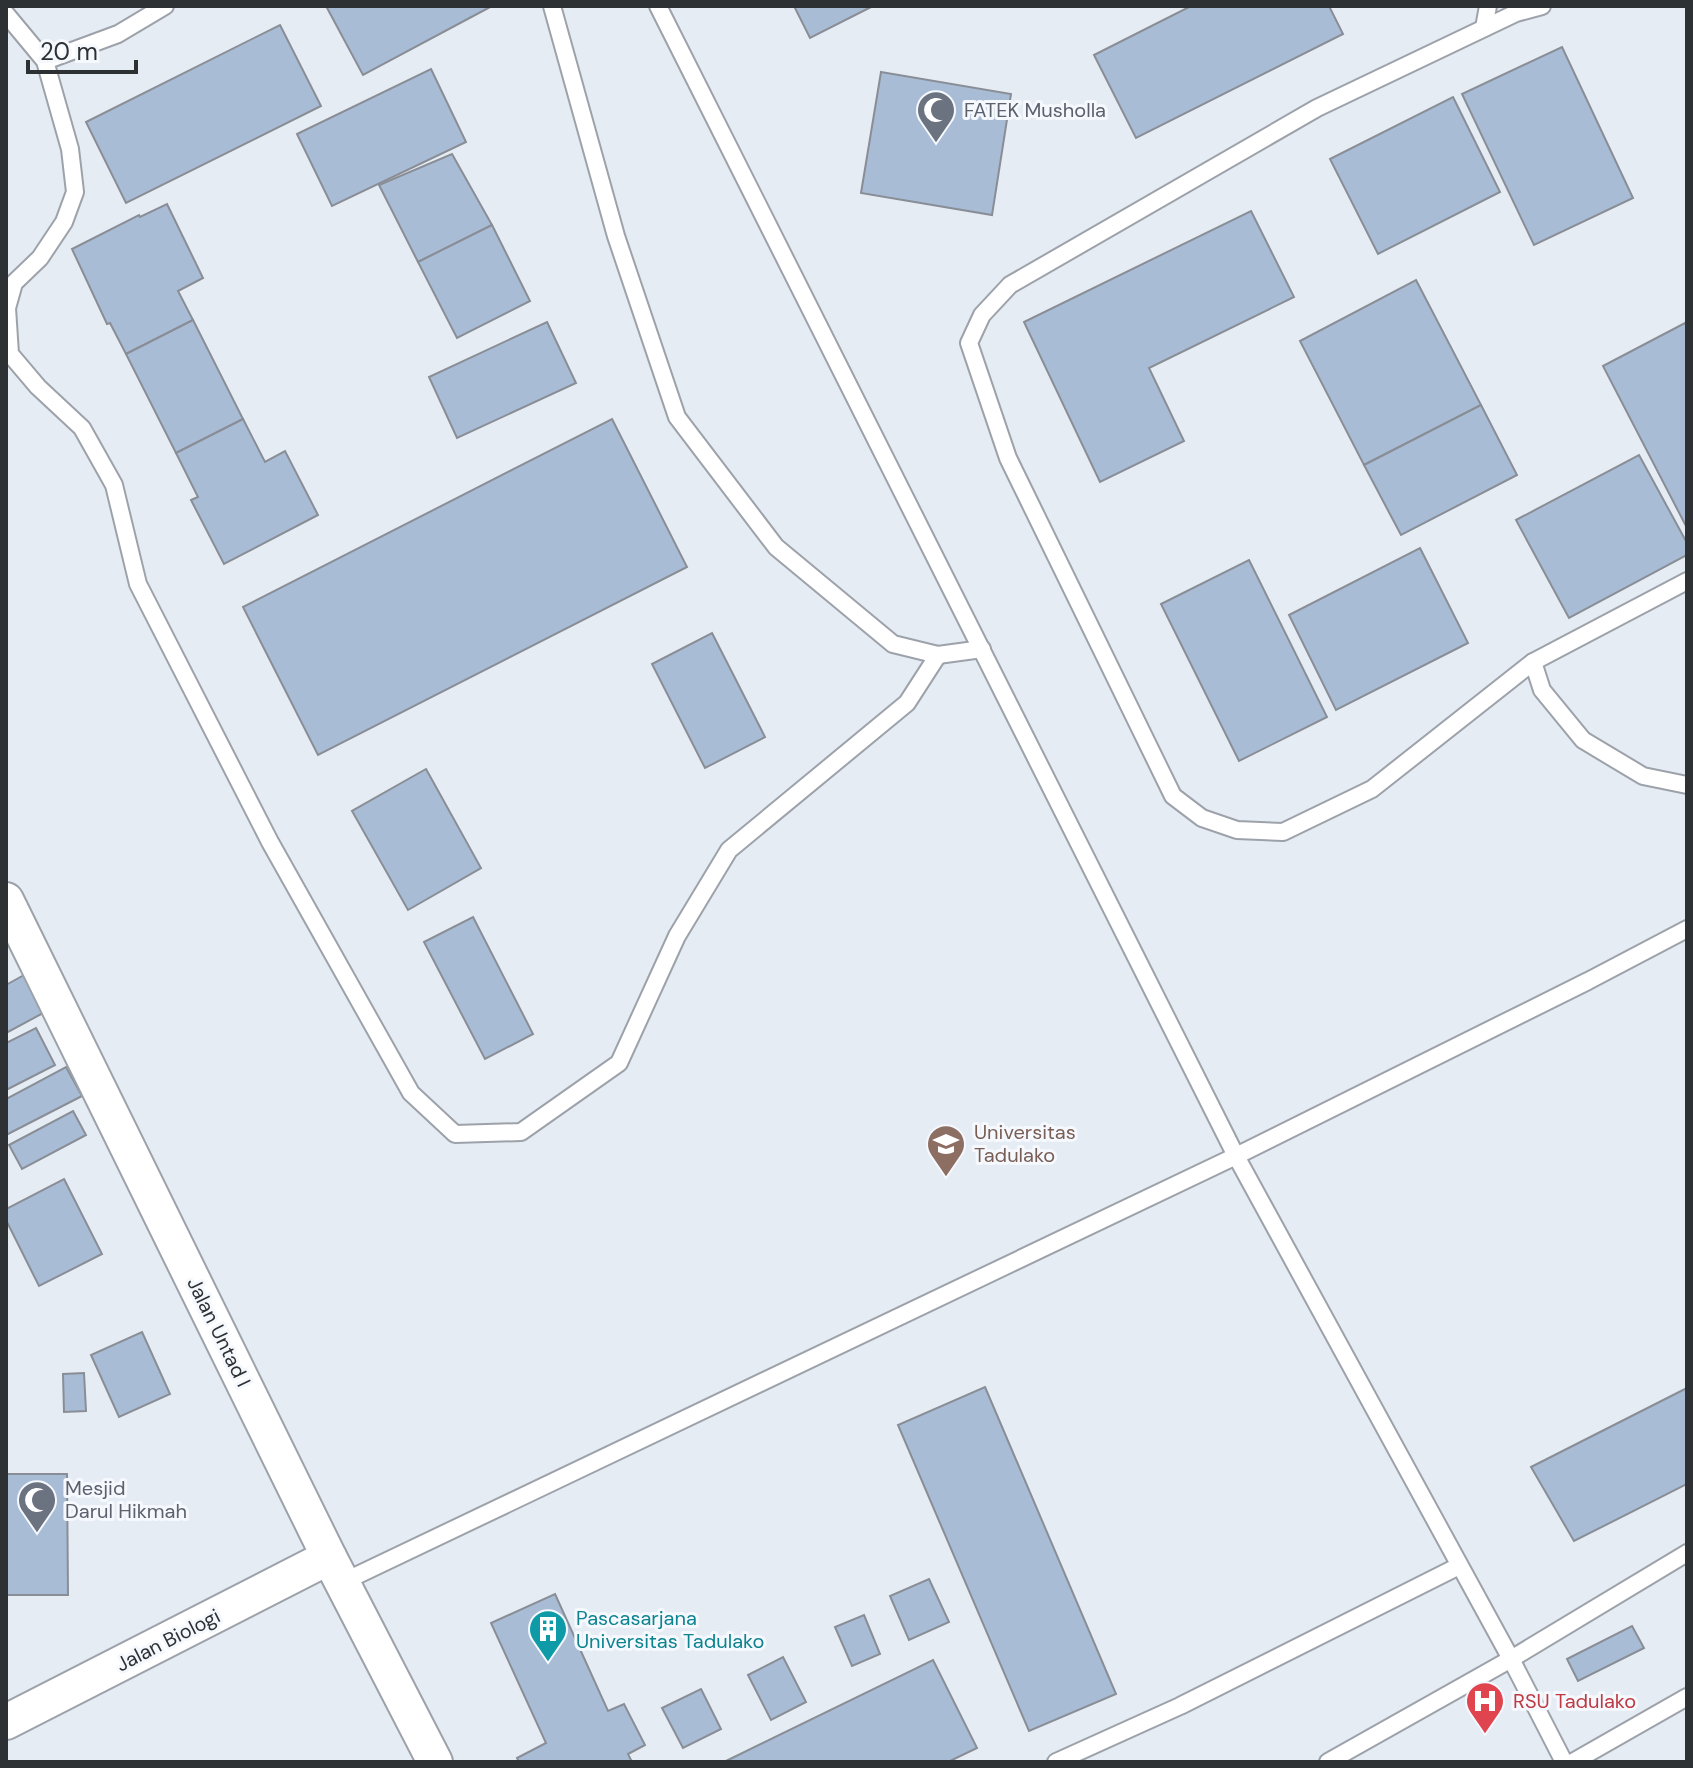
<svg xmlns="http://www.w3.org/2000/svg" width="1693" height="1768" viewBox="0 0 1693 1768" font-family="'DM Sans',sans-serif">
  <rect width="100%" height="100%" fill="#e6ecf4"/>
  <g fill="#a9bcd6" stroke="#898e96" stroke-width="2">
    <polygon points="326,6 492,6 363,75"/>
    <polygon points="794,6 873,6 810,38"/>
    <polygon points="1191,6 1329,6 1343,34 1136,138 1094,55"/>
    <polygon points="280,25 321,106 126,203 86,122"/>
    <polygon points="1562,47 1633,198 1534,245 1462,94"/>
    <polygon points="431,69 466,142 332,206 297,134"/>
    <polygon points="881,72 1011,94 992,215 861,193"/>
    <polygon points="1453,97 1500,192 1378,254 1330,159"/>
    <polygon points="452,154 492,225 418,262 379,185"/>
    <polygon points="167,204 203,278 178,291 193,320 126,354 110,323 107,324 72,249 139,215 140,217"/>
    <polygon points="1251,211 1294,297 1149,368 1184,441 1100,482 1024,322"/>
    <polygon points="492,225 530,301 457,338 418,262"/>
    <polygon points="1416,280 1481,405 1364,465 1300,341"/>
    <polygon points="193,320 243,419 176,453 126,354"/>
    <polygon points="547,322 576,383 457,438 429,377"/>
    <polygon points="1687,322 1687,528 1603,366"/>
    <polygon points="1481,405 1517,475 1401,535 1364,465"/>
    <polygon points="243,419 265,462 285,451 318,515 224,564 191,500 198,497 176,453"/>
    <polygon points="612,419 687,567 318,755 243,607"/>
    <polygon points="1639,455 1687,543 1687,555 1569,618 1516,520"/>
    <polygon points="1420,548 1468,643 1336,710 1289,615"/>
    <polygon points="1249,560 1327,717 1239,761 1161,604"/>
    <polygon points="712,633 765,737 705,768 652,664"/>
    <polygon points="426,769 481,868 408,910 352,811"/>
    <polygon points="473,917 533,1034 485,1059 424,942"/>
    <polygon points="24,975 45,1012 6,1033 6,985"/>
    <polygon points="36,1028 55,1065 6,1090 6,1043"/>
    <polygon points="66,1067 82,1096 6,1135 6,1099"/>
    <polygon points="73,1111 86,1135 22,1169 9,1145"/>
    <polygon points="64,1179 102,1254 39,1286 6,1220 6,1209"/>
    <polygon points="142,1332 170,1394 119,1417 91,1355"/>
    <polygon points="84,1373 86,1411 64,1412 63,1374"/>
    <polygon points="985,1387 1116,1694 1029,1731 898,1425"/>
    <polygon points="1687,1388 1687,1484 1574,1541 1531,1467"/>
    <polygon points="6,1474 67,1474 68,1595 6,1595"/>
    <polygon points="929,1579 949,1622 909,1640 890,1596"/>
    <polygon points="555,1594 608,1711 624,1704 645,1745 628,1754 632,1762 519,1762 517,1758 546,1743 491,1623"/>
    <polygon points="864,1615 880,1654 852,1666 835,1627"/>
    <polygon points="1632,1626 1644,1648 1578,1681 1567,1659"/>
    <polygon points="783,1657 806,1702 771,1720 748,1675"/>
    <polygon points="933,1660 977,1748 948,1762 724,1762"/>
    <polygon points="701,1689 721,1729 683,1748 662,1708"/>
  </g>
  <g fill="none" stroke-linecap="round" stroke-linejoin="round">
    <defs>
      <g id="lane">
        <polyline points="552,6 616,236 677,417 776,547 893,644 938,655 982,649"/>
        <polyline points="658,6 1236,1156 1511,1659 1564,1762"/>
        <polyline points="1542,6 1516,13 1317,108 1010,285 982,315 969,343 1008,458 1173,796 1202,818 1237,830 1283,832 1372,789 1533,662 1687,581"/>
        <polyline points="6,14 45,61 70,149 75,192 64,222 40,258 14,283 7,308 10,354 38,387 82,428 114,485 138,584 270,842 411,1093 455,1134 521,1132 619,1063 677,936 729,850 907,703 938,655"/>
        <polyline points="1484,28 1488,6"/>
        <polyline points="45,61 118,34 165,6"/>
        <polyline points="1533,662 1542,690 1583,740 1643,776 1687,785"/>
        <polyline points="343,1582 1236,1156 1588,981 1687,929"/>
        <polyline points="1056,1762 1180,1706 1459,1566"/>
        <polyline points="1328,1762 1511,1659 1687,1553"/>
        <polyline points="1573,1762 1687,1697"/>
      </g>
      <g id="street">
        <polyline points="6,900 329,1557 435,1762"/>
        <polyline points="6,1722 329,1557"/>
      </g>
    </defs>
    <use href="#lane" stroke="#9da2aa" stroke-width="20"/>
    <use href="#street" stroke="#9da2aa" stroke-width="38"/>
    <use href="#lane" stroke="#fff" stroke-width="16"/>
    <use href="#street" stroke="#fff" stroke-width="34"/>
  </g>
  <defs>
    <symbol id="mosque-pin" viewBox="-11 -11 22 30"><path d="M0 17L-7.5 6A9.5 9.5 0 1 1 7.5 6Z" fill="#6b7280" stroke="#f5f9fe"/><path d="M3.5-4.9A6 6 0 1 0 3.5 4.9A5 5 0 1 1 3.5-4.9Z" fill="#fff"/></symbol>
    <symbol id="university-pin" viewBox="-11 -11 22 30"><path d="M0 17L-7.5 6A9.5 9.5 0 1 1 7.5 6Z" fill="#8d6e63" stroke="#f5f9fe"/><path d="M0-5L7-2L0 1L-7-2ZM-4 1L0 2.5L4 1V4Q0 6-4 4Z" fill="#fff"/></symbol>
    <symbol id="building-pin" viewBox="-11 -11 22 30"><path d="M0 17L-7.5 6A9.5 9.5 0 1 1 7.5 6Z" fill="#0f9aa8" stroke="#f5f9fe"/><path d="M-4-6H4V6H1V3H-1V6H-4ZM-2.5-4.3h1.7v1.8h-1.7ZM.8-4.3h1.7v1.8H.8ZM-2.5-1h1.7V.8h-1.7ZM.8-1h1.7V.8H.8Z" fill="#fff"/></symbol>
    <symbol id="hospital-pin" viewBox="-11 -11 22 30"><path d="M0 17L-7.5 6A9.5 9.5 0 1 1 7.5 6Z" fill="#e0444e" stroke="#f5f9fe"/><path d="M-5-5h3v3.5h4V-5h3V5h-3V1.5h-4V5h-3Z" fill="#fff"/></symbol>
  </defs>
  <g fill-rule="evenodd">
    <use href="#mosque-pin" x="914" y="88" width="44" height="60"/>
    <use href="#university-pin" x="924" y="1122" width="44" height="60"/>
    <use href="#mosque-pin" x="15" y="1478" width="44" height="60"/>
    <use href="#building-pin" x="526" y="1607" width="44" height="60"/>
    <use href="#hospital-pin" x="1463" y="1679" width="44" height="60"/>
  </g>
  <g text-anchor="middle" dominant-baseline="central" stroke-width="6" stroke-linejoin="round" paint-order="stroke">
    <g font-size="20" fill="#5b616d" stroke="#f5f9fe" text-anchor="start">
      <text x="964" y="110">FATEK Musholla</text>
      <text x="65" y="1488">Mesjid<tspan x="65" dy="23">Darul Hikmah</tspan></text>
    </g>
    <g font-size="20" fill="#785e54" stroke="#f5f9fe" text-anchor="start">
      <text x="974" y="1132">Universitas<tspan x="974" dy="23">Tadulako</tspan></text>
    </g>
    <g font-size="20" fill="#2e3134" stroke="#f5f9fe">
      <text transform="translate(219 1332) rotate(64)">Jalan Untad I</text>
      <text transform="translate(168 1640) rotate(-27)">Jalan Biologi</text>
    </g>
    <g font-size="20" fill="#0d838f" stroke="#f5f9fe" text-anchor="start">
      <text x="576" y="1618">Pascasarjana<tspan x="576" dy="23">Universitas Tadulako</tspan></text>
    </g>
    <g font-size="20" fill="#be3a42" stroke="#f5f9fe" text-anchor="start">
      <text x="1513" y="1701">RSU Tadulako</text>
    </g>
  </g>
  <rect width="1693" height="1768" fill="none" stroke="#2e3134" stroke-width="16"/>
  <path d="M28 60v12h108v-12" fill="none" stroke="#2e3134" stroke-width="4"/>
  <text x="40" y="60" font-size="24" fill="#2e3134" stroke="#f5f9fe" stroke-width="6" paint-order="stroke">20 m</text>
</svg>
